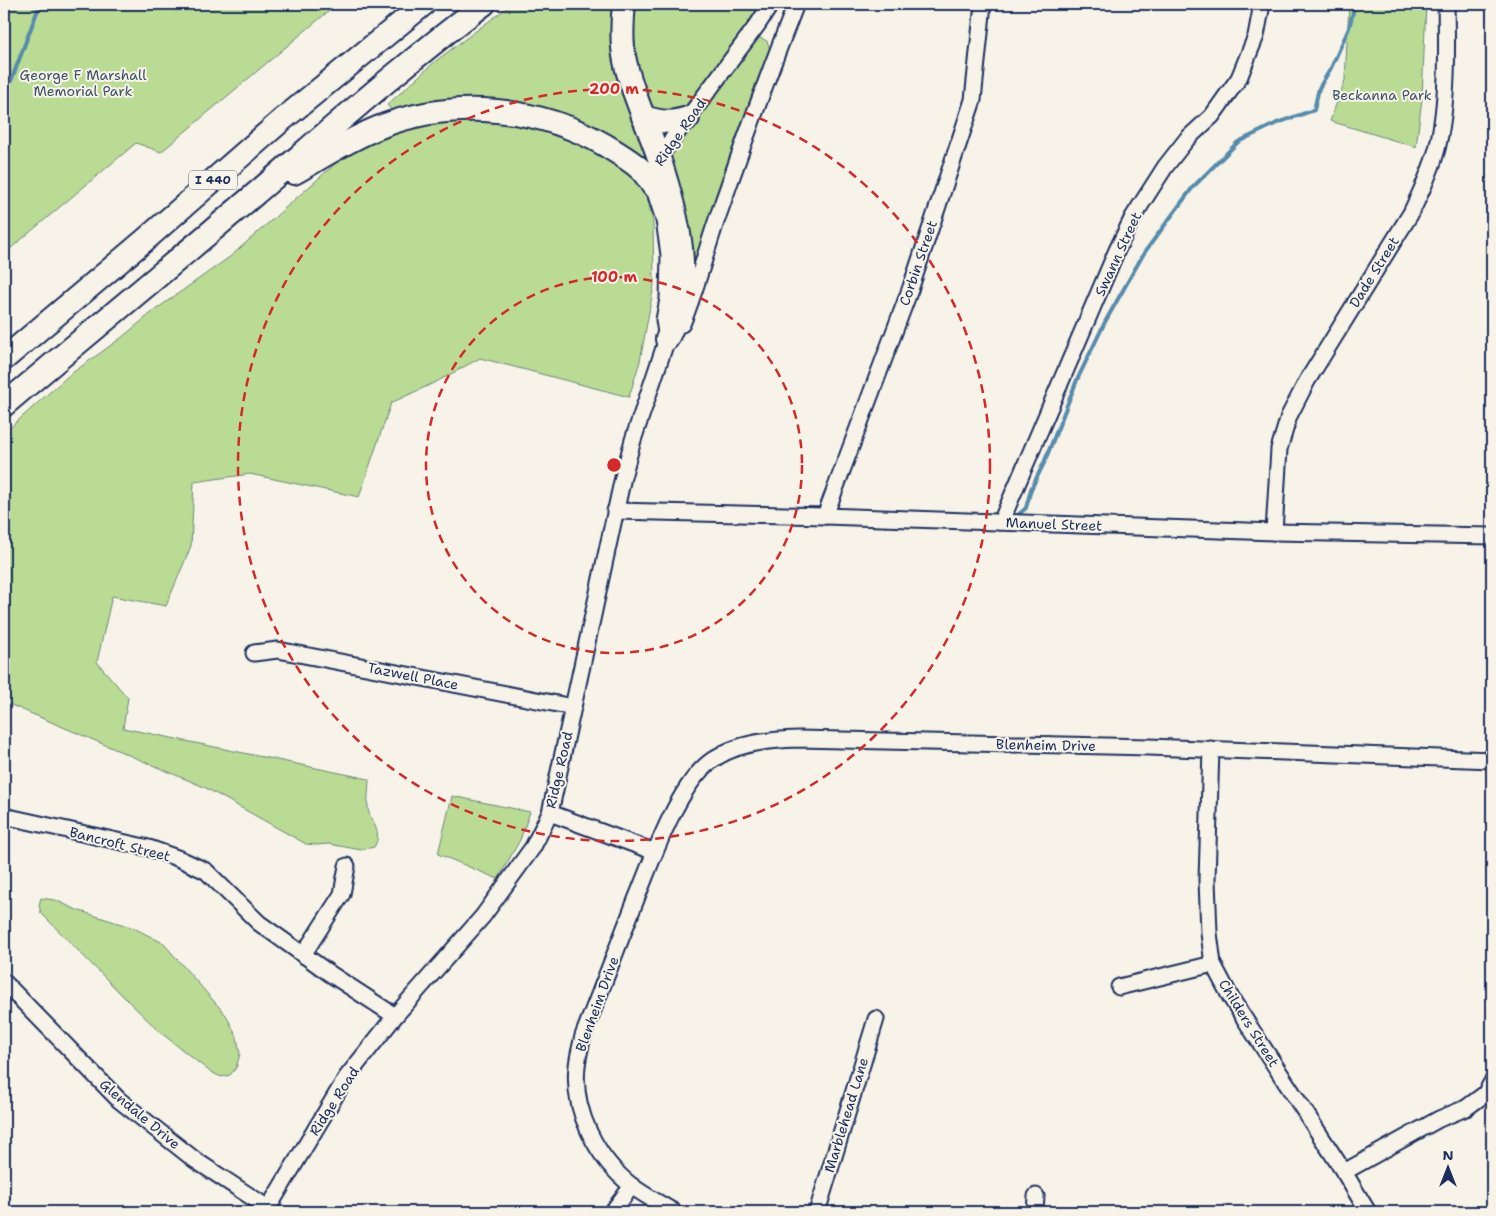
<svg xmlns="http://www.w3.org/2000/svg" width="1496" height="1216" viewBox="0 0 1496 1216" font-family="'Shantell Sans',sans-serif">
  <rect width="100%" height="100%" fill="#f7f3e8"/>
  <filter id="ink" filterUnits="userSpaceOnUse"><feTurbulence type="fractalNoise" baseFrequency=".02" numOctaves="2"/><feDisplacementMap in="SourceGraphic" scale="10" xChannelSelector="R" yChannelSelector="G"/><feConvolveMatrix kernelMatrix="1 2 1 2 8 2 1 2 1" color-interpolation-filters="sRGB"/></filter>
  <g filter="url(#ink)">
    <g fill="#badb94" stroke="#6a8579">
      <polygon points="4,4 337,4 161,152 136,143 4,254"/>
      <polygon points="512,4 615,4 651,156 640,162 583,127 394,113 387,105 437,60"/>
      <polygon points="630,4 763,4 710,77 681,110 667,112 651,108 636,77"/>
      <polygon points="1349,4 1426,4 1422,99 1416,147 1330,121 1345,80"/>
      <polygon points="758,37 767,41 771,52 694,270 686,268 665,157 752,39"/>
      <path d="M 463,118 L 542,127 L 628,167 L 645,188 L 653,222 L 654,285 L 640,361 L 629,397 L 480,358 L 438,381 L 391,403 L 359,497 L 250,474 L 194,482 L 191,546 L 166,606 L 112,596 L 97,662 L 128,698 L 123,728 L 369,779 C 369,788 367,799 368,808 C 370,823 384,831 374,847 L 361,850 L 329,844 L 316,845 L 306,844 L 204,787 L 4,702 L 4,433 L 68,376 L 121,338 L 155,310 L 231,256 L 336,163 L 371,143 L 416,126 Z"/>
      <polygon points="452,796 530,812 520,840 498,879 438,854"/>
      <polygon points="41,898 55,900 77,910 134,928 163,943 226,1015 237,1037 240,1054 236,1068 230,1075 221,1077 209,1071 160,1032 125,998 41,913 39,905"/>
    </g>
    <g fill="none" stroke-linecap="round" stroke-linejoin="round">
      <g stroke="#578bac" stroke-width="4">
        <polyline points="4,89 11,81 40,4"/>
        <polyline points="1019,514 1026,508 1031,489 1044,463 1077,380 1105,322 1144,253 1193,187 1238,142 1277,123 1314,110 1319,88 1331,68 1349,28 1355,4"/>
      </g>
      <defs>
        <g id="minor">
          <path d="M 682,324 C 696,290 705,254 717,219 C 742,147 768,75 796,4"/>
          <polyline points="615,511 825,516 1274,532 1492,536"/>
          <polyline points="825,516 911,287 973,100 983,4"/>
          <polyline points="1001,522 1117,250 1133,217 1165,167 1187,139 1212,116 1239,78 1256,36 1262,4"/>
          <path d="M 1274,532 L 1279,449 L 1289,416 L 1307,381 L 1411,213 C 1421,192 1431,171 1437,149 C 1448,105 1447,49 1446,4"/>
          <polyline points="254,653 278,650 573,707"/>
          <polyline points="1211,749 1207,880 1209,933 1213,964 1231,998 1344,1172 1368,1212"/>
          <polyline points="550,813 655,852"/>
          <polyline points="4,816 149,848 180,859 206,871 259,923 329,973 395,1016"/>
          <polyline points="303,955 342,894 347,866"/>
          <polyline points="4,982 119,1100 195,1160 268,1208"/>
          <polyline points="1119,987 1213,964"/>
          <polyline points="1344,1172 1439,1119 1466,1108 1485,1094 1492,1082"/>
          <polyline points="266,1212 346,1078 395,1016 483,916 533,847 550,813 623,477 633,440 667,339 664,320 668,299 669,255 664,220 653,186 653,170 659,157 758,24 771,4"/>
          <polyline points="612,1212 632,1186"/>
          <path d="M 674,1212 C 661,1204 645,1196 632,1186 C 597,1159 572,1111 577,1066 C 578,1056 581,1045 583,1036 C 601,989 619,943 637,897 C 653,858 675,794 705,766 C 730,743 767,740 799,739 L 1149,747 L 1492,760"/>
          <polyline points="817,1212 876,1019"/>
          <polyline points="1035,1212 1036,1196"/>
        </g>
        <g id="highway">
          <path d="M 624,4 C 622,23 621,42 625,61 C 632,94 648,125 659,158 C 678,215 696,281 667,339"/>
          <path d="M 643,117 C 662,122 669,124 688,118"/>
          <path d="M 294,173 C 324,156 353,137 385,125 C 456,99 539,107 605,145 C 616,152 629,159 639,168 C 645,173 649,180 653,186"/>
          <polyline points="4,359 145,240 282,120 424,4"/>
          <path d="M 4,405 C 87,335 171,266 254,195 C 330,130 404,64 484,4"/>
        </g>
      </defs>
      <use href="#minor" stroke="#1b2f5e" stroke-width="19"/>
      <use href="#highway" stroke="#1b2f5e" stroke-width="26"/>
      <use href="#minor" stroke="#f7f3e8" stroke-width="15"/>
      <use href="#highway" stroke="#f7f3e8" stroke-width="22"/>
    </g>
  </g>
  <g fill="none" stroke="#d62828" stroke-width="2.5" stroke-dasharray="9 6">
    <circle cx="614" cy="465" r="188"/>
    <circle cx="614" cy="465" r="376"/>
  </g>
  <g text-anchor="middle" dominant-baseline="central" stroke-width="4" stroke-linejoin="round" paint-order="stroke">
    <rect fill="#f7f3e8" stroke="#5d6a87" stroke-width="1" x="189" y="170.5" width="48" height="19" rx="4"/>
    <g font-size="12" font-weight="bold" fill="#1b2f5e">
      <text x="213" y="180">I 440</text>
    </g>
    <g font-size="14" fill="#3b5169" stroke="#f7f3e8">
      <text x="83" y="75">George F Marshall<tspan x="83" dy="16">Memorial Park</tspan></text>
      <text x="1382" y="95">Beckanna Park</text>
    </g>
    <g font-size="14" fill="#1b2f5e" stroke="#f7f3e8">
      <text transform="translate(680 132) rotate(-55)">Ridge Road</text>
      <text transform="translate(1118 254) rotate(-65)">Swann Street</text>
      <text transform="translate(918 263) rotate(-71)">Corbin Street</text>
      <text transform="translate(1374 272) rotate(-58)">Dade Street</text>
      <text transform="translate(1054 524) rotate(2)">Manuel Street</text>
      <text transform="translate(413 676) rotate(11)">Tazwell Place</text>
      <text transform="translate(1046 745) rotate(1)">Blenheim Drive</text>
      <text transform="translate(559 770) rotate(-77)">Ridge Road</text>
      <text transform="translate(120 844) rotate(14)">Bancroft Street</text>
      <text transform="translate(597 1004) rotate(-70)">Blenheim Drive</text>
      <text transform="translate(1249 1023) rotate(58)">Childers Street</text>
      <text transform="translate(334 1101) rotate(-57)">Ridge Road</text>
      <text transform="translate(140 1114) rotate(40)">Glendale Drive</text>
      <text transform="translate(846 1115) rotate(-73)">Marblehead Lane</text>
    </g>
  </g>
  <circle cx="614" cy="465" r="8" fill="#d62828" stroke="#f7f3e8" stroke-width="2.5"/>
  <g font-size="15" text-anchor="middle" font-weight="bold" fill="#d62828" stroke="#f7f3e8" stroke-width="4" stroke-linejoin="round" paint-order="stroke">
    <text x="614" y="94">200 m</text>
    <text x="614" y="282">100 m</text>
  </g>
  <rect width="1496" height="1216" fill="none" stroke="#f7f3e8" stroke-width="20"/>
  <rect x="10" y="10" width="1476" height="1196" fill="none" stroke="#1b2f5e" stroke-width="2" filter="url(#ink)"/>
  <g transform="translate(1448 1168)" stroke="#f7f3e8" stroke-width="4" paint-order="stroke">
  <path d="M0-4L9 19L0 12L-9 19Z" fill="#1b2f5e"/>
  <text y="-8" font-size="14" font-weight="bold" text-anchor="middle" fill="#1b2f5e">N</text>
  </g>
</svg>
